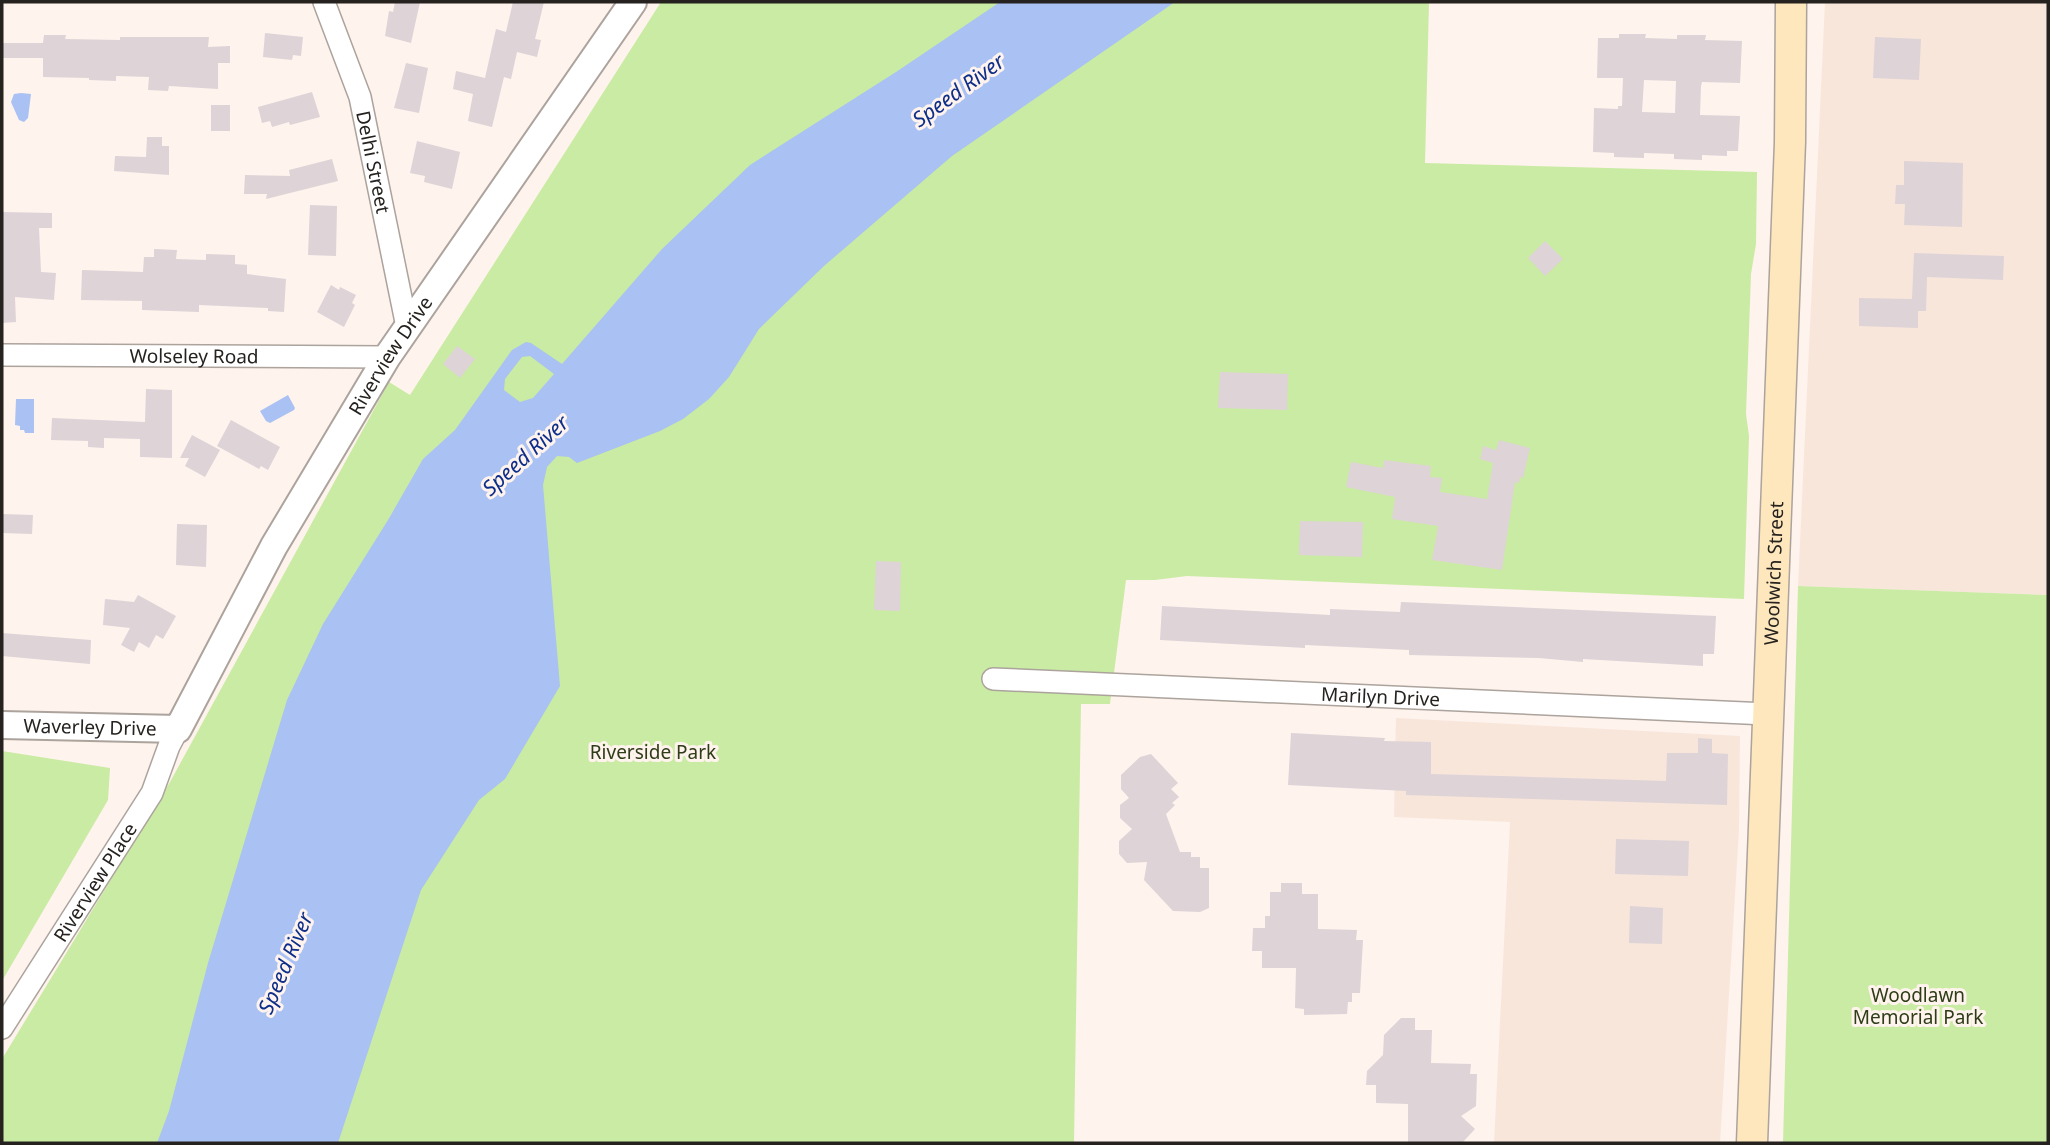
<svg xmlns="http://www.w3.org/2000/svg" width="2050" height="1145" viewBox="0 0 2050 1145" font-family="'Noto Sans',sans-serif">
  <rect width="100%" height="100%" fill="#fef3ed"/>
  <g fill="#f8e6db">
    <polygon points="1825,2 2048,2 2048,595 1798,586"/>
    <polygon points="1396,718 1740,736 1739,829 1720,1143 1494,1143 1510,822 1394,817"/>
  </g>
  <g fill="#caeba3">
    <polygon points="661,2 1429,2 1425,163 1757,172 1756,244 1751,274 1746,414 1749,436 1744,599 1187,576 1155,580 1126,580 1110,704 1081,704 1074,1143 2,1143 2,1059 170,782 389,382 410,395"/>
    <polygon points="1798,586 2048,595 2048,1143 1783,1143"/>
    <polygon points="2,751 110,768 108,800 2,981"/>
  </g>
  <g fill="#a9c1f3" fill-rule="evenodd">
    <path d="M 1000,2 L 1175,2 L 952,156 L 824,266 L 759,329 L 729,377 L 709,399 L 683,419 L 660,431 L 577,463 L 569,457 L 557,456 L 547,467 L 543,485 L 560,686 L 505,779 L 479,800 L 421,890 L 338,1143 L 157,1143 L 169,1111 L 208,963 L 287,700 L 323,624 L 388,520 L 423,459 L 455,430 L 512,350 L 526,342 L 531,343 L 562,364 L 662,249 L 750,165 L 896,72 ZM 530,356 L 554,374 L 533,398 L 520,402 L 504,390 L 505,379 L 522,357 Z"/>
    <polygon points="21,93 31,94 28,118 24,122 19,120 11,102 14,94"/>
    <polygon points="288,395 295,408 294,410 270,423 266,421 260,411"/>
    <polygon points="16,399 34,399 34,433 25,433 24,430 20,430 20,426 15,425"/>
  </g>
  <g fill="#ded3d7" fill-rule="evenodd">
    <polygon points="395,2 420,2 411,43 385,36 389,11 393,12"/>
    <polygon points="513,2 544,2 535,39 541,40 537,57 517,52 511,79 504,77 492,127 468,121 473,94 453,89 456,71 485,78 496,29 506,32"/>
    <polygon points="265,33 303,37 301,56 293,55 292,60 263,57"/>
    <path d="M 1619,34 L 1646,34 L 1645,38 L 1677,39 L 1677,35 L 1706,35 L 1705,40 L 1742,41 L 1740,83 L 1702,82 L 1701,86 L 1700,115 L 1740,116 L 1738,151 L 1727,151 L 1727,156 L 1702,155 L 1702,160 L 1674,159 L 1674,154 L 1644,153 L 1644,158 L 1614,157 L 1614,153 L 1593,152 L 1594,108 L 1618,109 L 1618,106 L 1622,106 L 1623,78 L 1597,78 L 1598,38 L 1619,38 ZM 1644,80 L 1676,81 L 1675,113 L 1642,112 Z"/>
    <polygon points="44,35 66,35 65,39 120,40 120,37 209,37 208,47 230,46 230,63 218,63 218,89 169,86 168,91 148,90 149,77 116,76 116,81 89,80 89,78 43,77 43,58 2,58 2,43 43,43"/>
    <polygon points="1875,37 1921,39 1919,80 1873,78"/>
    <polygon points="406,63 428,68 419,113 394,108"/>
    <polygon points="312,92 320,117 290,125 289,122 272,127 270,121 262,123 258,107"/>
    <rect x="211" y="105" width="19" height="26"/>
    <polygon points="147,137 162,137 162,146 169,146 169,175 114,171 115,156 146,157"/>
    <polygon points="417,141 460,152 452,189 424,182 425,176 410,173"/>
    <polygon points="332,159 338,181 266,199 267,194 244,194 245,175 290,176 289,170"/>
    <polygon points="1904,161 1963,163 1962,227 1904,225 1905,204 1895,204 1896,185 1904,185"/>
    <polygon points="310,205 337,206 336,256 308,255"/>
    <polygon points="2,212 52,213 52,228 39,228 41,272 56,273 54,300 15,297 16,322 2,323"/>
    <polygon points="1545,241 1563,259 1545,276 1528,258"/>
    <polygon points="154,249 177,250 176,259 206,260 206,254 235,255 235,264 247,265 247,274 286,279 284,312 268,311 268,308 199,305 199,312 142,310 142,301 81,300 82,270 143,272 144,257 154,257"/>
    <polygon points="1914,253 2004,256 2003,280 1927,277 1926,311 1918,311 1918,328 1859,326 1859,298 1912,299"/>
    <polygon points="331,285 339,290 340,287 356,295 352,303 355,305 344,327 317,312"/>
    <polygon points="457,346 475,359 460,378 443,364"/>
    <polygon points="1220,372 1288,374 1287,410 1218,408"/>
    <polygon points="146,389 172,390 172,458 140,457 140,439 104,438 104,448 88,447 88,441 51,440 52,418 145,422"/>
    <polygon points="231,420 280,447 268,470 261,466 259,469 217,446"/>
    <polygon points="192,435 220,450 205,477 185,466 189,458 180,458"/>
    <polygon points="1499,440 1530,448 1523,478 1520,477 1519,483 1515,482 1502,570 1432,560 1438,526 1392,519 1395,497 1346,487 1351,462 1383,468 1384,460 1431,466 1430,477 1442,478 1440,492 1487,499 1493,463 1480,459 1483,446 1496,450"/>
    <polygon points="2,514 33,515 32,534 2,533"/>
    <polygon points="1300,521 1363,522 1362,557 1299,555"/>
    <polygon points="177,524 207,525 206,567 176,565"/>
    <polygon points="876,561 901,562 900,611 874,610"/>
    <polygon points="138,595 176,616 163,639 156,635 149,648 139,642 134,652 121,645 130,628 103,625 105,599 134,602"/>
    <polygon points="1401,602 1716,616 1714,654 1703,654 1703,666 1583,659 1583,662 1539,658 1409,655 1409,650 1305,645 1305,648 1160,640 1162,606 1330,615 1330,609 1400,612"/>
    <polygon points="2,633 91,640 90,664 2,656"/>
    <polygon points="1291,733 1385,738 1384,741 1431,742 1431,774 1666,781 1667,753 1698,753 1698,738 1712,739 1712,753 1728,754 1727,805 1406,795 1406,791 1288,785"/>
    <polygon points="1151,754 1178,783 1171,789 1179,797 1172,803 1175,805 1166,814 1180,852 1191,852 1191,857 1200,857 1200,868 1209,868 1209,908 1200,912 1173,911 1144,880 1147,862 1127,863 1119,854 1119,841 1132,829 1120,818 1120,805 1129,798 1121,789 1121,775 1140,757"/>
    <polygon points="1616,839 1689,841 1688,876 1615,874"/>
    <polygon points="1281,883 1302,883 1302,894 1318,894 1318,929 1357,930 1356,940 1363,940 1360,993 1352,993 1352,1002 1348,1002 1347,1014 1304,1015 1304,1009 1295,1008 1296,968 1262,968 1262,951 1252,951 1253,928 1265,928 1265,916 1270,916 1270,892 1281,892"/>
    <polygon points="1630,906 1663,908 1662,944 1629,943"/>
    <polygon points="1401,1018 1415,1018 1415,1030 1432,1030 1431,1063 1471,1064 1470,1074 1477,1074 1476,1106 1461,1116 1475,1129 1462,1143 1408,1143 1408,1104 1376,1103 1376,1085 1366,1085 1367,1071 1383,1055 1384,1035"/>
  </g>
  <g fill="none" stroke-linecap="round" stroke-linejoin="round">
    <defs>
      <g id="minor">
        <path id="s1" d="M 324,2 L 360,97 L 407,327"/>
        <path id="s2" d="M 2,355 L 387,357"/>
        <path id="s3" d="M 993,679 L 1767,714"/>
        <path id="s4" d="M 2,1028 L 152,793 L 169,746 L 178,729"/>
      </g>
      <g id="tertiary">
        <path id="s5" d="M 2,725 L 178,729 L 274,546 L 387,357 L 633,2"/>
      </g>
      <g id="secondary">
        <path id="s6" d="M 1752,1143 L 1790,142 L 1791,2"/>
      </g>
    </defs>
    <use href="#minor" stroke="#aca39d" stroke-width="24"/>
    <use href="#tertiary" stroke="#aca39d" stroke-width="30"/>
    <use href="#secondary" stroke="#aca39d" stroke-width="33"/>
    <use href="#minor" stroke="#fff" stroke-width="21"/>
    <use href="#tertiary" stroke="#fff" stroke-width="26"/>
    <use href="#secondary" stroke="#fee7bd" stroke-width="30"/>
  </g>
  <g text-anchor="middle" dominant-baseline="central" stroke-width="6" stroke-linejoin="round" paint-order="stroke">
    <g font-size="19" fill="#25221f" stroke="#fef3ed">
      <text stroke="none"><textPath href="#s1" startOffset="168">Delhi Street</textPath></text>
      <text stroke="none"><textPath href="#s2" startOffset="192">Wolseley Road</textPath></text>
      <text stroke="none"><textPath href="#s5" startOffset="606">Riverview Drive</textPath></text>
      <text stroke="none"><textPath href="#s6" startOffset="570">Woolwich Street</textPath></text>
      <text stroke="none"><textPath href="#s3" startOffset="388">Marilyn Drive</textPath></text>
      <text stroke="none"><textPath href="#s5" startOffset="88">Waverley Drive</textPath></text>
      <text stroke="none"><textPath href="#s4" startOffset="173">Riverview Place</textPath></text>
    </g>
    <g font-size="19" fill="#2e3d18" stroke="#fef3ed">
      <text x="653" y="752">Riverside Park</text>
      <text x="1918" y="995">Woodlawn<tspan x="1918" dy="22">Memorial Park</tspan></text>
    </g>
    <g font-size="21" font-style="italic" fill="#0d2e89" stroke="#fef3ed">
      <text transform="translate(958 90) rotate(-36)">Speed River</text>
      <text transform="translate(525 455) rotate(-42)">Speed River</text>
      <text transform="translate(285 963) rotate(-67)">Speed River</text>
    </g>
  </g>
  <rect width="2050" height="1145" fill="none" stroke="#25221f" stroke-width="7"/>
</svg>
